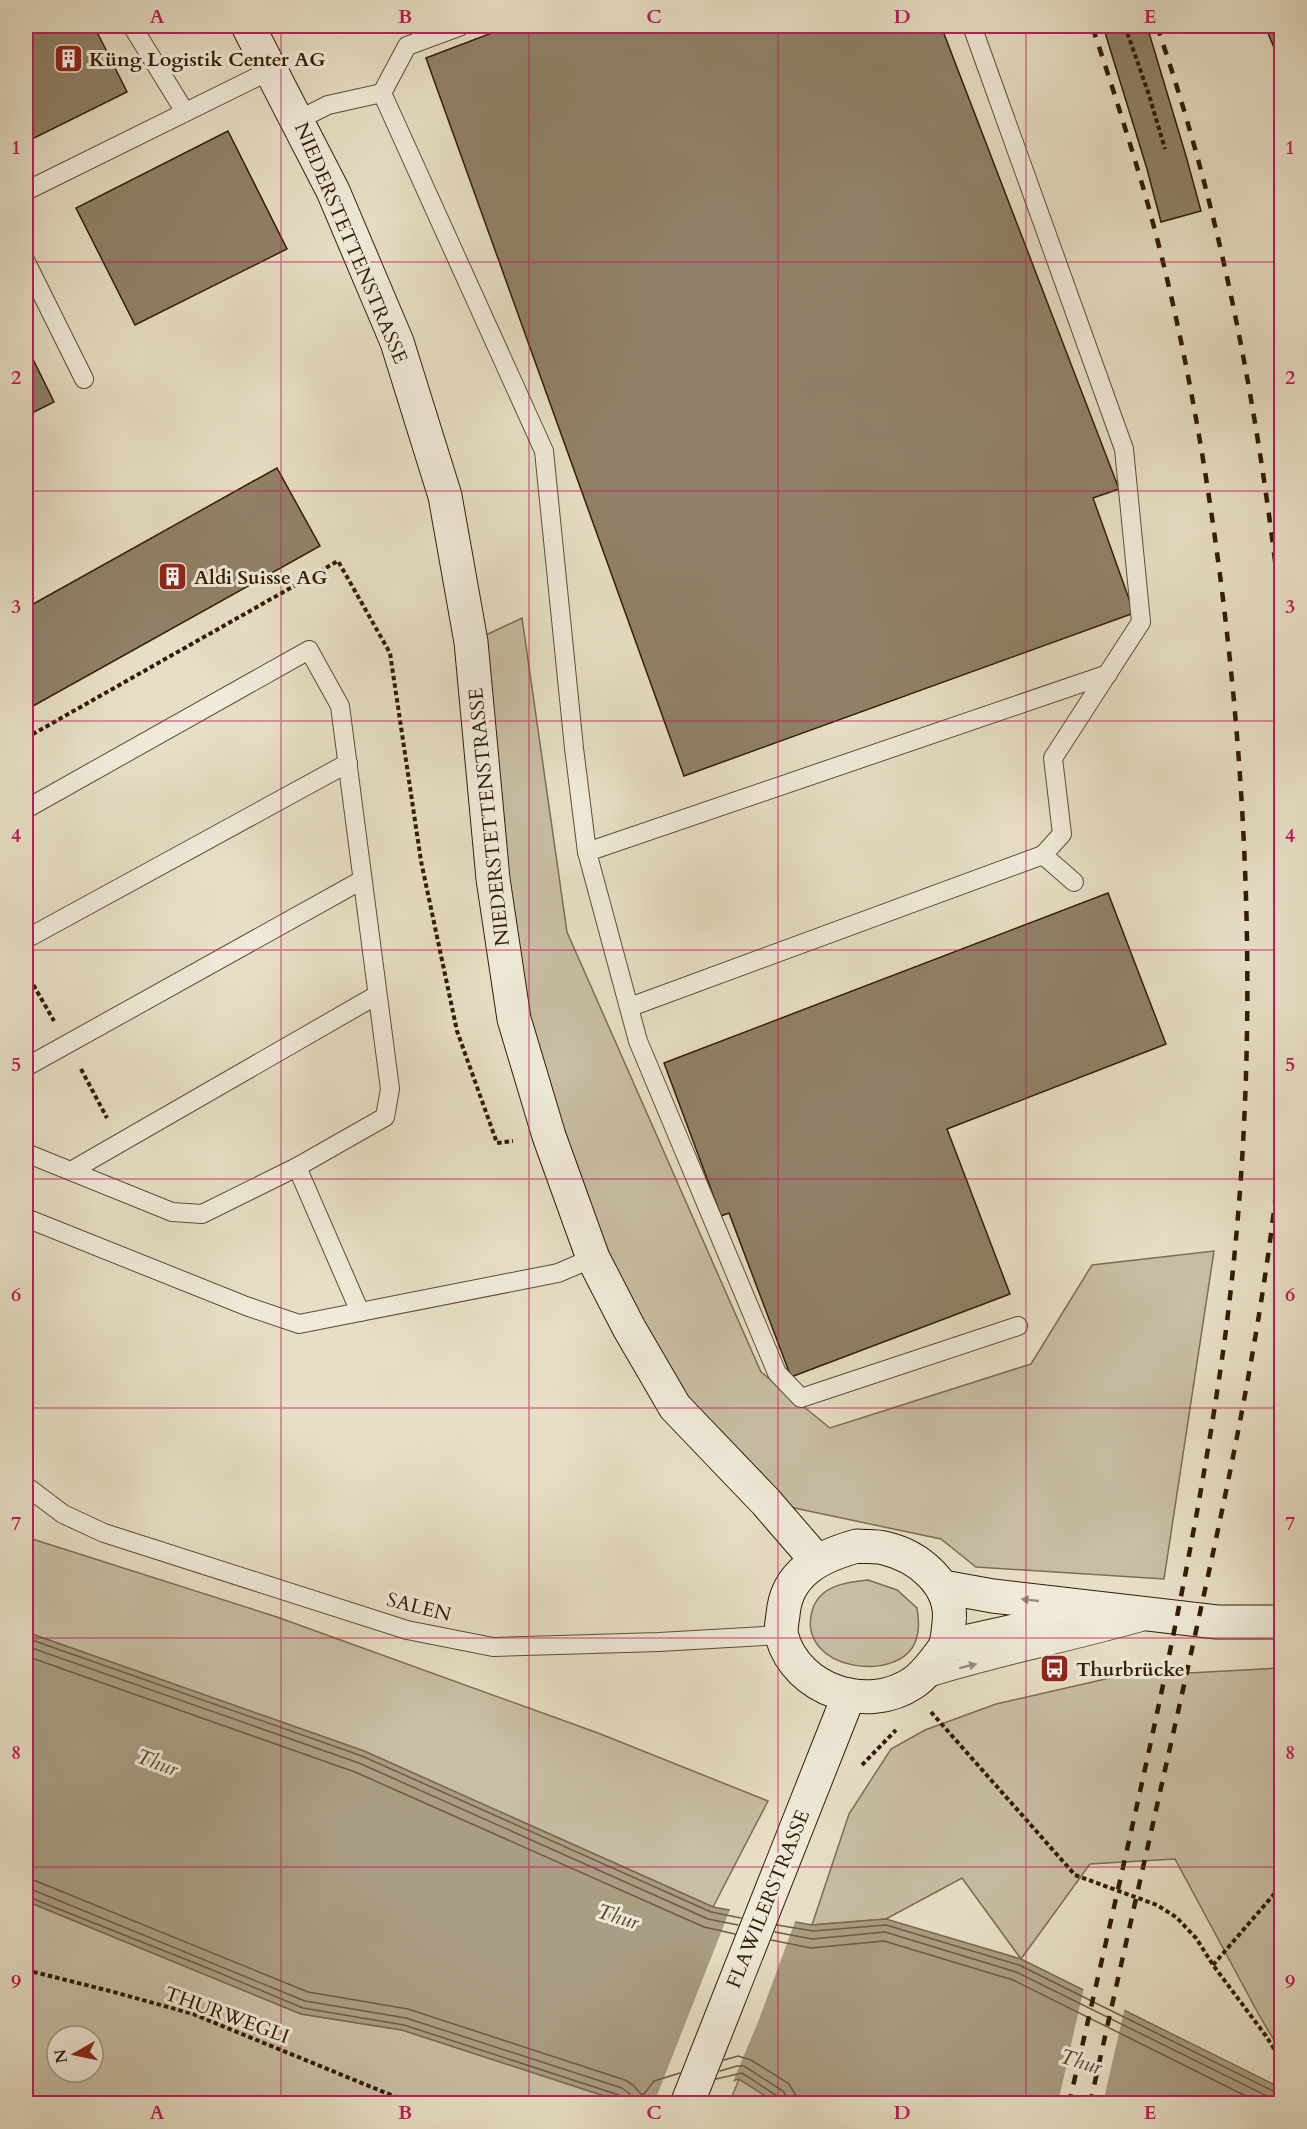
<svg xmlns="http://www.w3.org/2000/svg" width="1307" height="2129" viewBox="0 0 1307 2129" font-family="Cardo,serif">
  <rect width="100%" height="100%" fill="#e7dfc5"/>
  <filter id="stains"><feTurbulence type="fractalNoise" baseFrequency=".00333" numOctaves="4"/><feColorMatrix values="0 0 0 0 .2 0 0 0 0 .09 0 0 0 0 .02 0 0 0 .5 -.17"/></filter>
  <radialGradient id="worn" r=".72"><stop offset=".6" stop-color="#630" stop-opacity="0"/><stop offset="1" stop-color="#630" stop-opacity=".3"/></radialGradient>
  <g fill="#c8bea4" stroke="#7d6d54" stroke-width="1.5" fill-rule="evenodd">
    <polygon points="522,618 567,932 761,1372 830,1428 1031,1364 1092,1265 1214,1251 1164,1579 976,1567 941,1539 766,1502 629,1328 514,1019 471,642"/>
    <polygon points="26,1537 277,1617 598,1733 768,1801 713,1907 364,1751 26,1632"/>
    <path d="M 868,1580 L 897,1590 L 917,1608 C 919,1619 920,1629 916,1640 C 901,1685 796,1671 812,1611 C 819,1586 845,1582 868,1580 Z"/>
    <polygon points="1281,1668 1281,2052 1259,2015 1175,1859 1090,1864 1021,1959 962,1878 886,1919 812,1925 849,1814 891,1749 925,1730 996,1704 1114,1677"/>
    <path d="M 26,1901 L 301,2014 L 402,2030 L 626,2103 L 26,2103 ZM 57,2036 L 93,2036 L 93,2072 L 57,2072 Z"/>
    <polygon points="739,2079 778,2103 729,2104"/>
  </g>
  <polygon fill="#a99d83" stroke="#796950" stroke-width="1.5" points="26,1632 364,1751 713,1907 812,1925 886,1919 1021,1959 1281,2088 1281,2103 778,2104 739,2079 656,2103 626,2103 402,2030 301,2014 26,1901"/>
  <g fill="#e7dfc5">
    <polygon points="731,1907 796,1919 758,2022 732,2084 667,2104 654,2103"/>
    <polygon points="1084,1987 1125,2007 1103,2103 1058,2103"/>
  </g>
  <g fill="none" stroke-linecap="round" stroke-linejoin="round">
    <g stroke="#6e5c44" stroke-width="1.5">
      <polyline points="26,1638 362,1756 711,1912 741,1918"/>
      <polyline points="26,1646 359,1763 708,1919 738,1925"/>
      <polyline points="26,1656 355,1772 704,1927 735,1934"/>
      <polyline points="26,1880 36,1881 308,1992 408,2009 625,2080 633,2085 641,2094 644,2094 654,2081 680,2073"/>
      <polyline points="26,1889 33,1890 305,2001 406,2018 622,2088 630,2094 632,2104"/>
      <polyline points="26,1896 210,1969 303,2008 404,2025 619,2095 623,2098 624,2104"/>
      <polyline points="777,1925 813,1931 886,1925 1019,1965 1277,2093 1282,2093"/>
      <polyline points="775,1932 812,1939 885,1932 1016,1972 1273,2099 1282,2101"/>
      <polyline points="771,1940 811,1948 884,1941 1013,1980 1262,2104"/>
      <polyline points="724,2060 738,2056 751,2060 789,2084 795,2094 797,2104"/>
      <polyline points="720,2071 737,2066 744,2066 783,2091 787,2097 788,2104"/>
      <polyline points="716,2079 742,2073 777,2096 780,2104"/>
    </g>
  </g>
  <g fill="#908168" stroke="#321c04" stroke-width="1.5">
    <polygon points="26,26 94,26 127,92 26,142"/>
    <polygon points="510,26 941,26 1119,489 1093,498 1134,613 684,776 426,58"/>
    <polygon points="1103,26 1147,26 1186,156 1201,211 1161,222 1147,169"/>
    <polygon points="1265,26 1282,26 1282,67"/>
    <polygon points="228,131 287,249 135,325 76,208"/>
    <polygon points="26,345 54,402 26,416"/>
    <polygon points="277,468 320,546 26,710 26,608"/>
    <polygon points="1108,893 1166,1044 947,1129 1010,1294 791,1377 729,1213 721,1216 664,1063"/>
  </g>
  <g fill="none" stroke-linecap="round" stroke-linejoin="round">
    <defs>
      <g id="lane">
        <polyline points="132,26 185,112"/>
        <polyline points="972,26 1124,449 1141,622 1053,758 1062,834 1043,855"/>
        <polyline points="382,93 407,46 461,26"/>
        <polyline points="298,120 328,105 382,93 544,451 574,748 587,852 638,1041 777,1373 801,1398 1018,1326"/>
        <polyline points="26,191 271,70"/>
        <polyline points="26,262 84,379"/>
        <polyline points="26,809 309,650 340,706 390,1089 385,1117 297,1167 202,1214 172,1212 26,1153"/>
        <polyline points="587,852 1108,674"/>
        <polyline points="26,939 348,763"/>
        <polyline points="630,1007 1043,855 1074,882"/>
        <polyline points="26,1067 362,880"/>
        <polyline points="297,1167 360,1312"/>
        <polyline points="71,1171 377,995"/>
        <polyline points="26,1218 246,1306 299,1324 558,1273 593,1258"/>
        <polyline points="26,1486 63,1514 104,1533 407,1630 493,1647 659,1642 781,1635"/>
        <path d="M 925,1679 C 998,1656 1072,1642 1145,1621"/>
      </g>
      <g id="secondary">
        <polyline points="248,26 333,191 397,342 445,496 471,642 493,879 514,1019 549,1136 593,1258 629,1328 675,1407 766,1502 817,1561"/>
        <path d="M 857,1546 C 866,1547 876,1546 884,1548 C 919,1556 954,1585 949,1623 C 948,1632 948,1642 943,1650 C 934,1662 925,1675 913,1683 C 867,1714 797,1690 782,1637 C 780,1630 782,1622 783,1615 C 786,1572 821,1556 857,1546 Z"/>
        <polyline points="943,1587 993,1596 1217,1622 1282,1622"/>
        <polyline points="946,1646 1087,1615"/>
        <polyline points="687,2104 849,1695"/>
      </g>
    </defs>
    <use href="#lane" stroke="#5f4d34" stroke-width="20"/>
    <use href="#secondary" stroke="#321c04" stroke-width="35"/>
    <g stroke="#321c04" stroke-width="4" stroke-dasharray="4.5 3" stroke-linecap="butt">
      <polyline points="1125,26 1149,95 1165,149"/>
      <polyline points="26,738 338,561 390,653 421,861 457,1031 497,1143 513,1141"/>
      <polyline points="26,972 54,1021"/>
      <polyline points="81,1069 107,1118"/>
      <polyline points="931,1712 1075,1875 1157,1905 1176,1917 1196,1938 1213,1965 1266,2036 1278,2055 1282,2055"/>
      <polyline points="862,1765 896,1730"/>
      <polyline points="1213,1965 1282,1885"/>
      <polyline points="26,1970 110,1991 193,2014 413,2104"/>
    </g>
    <use href="#lane" stroke="#efead9" stroke-width="18"/>
    <use href="#secondary" stroke="#efead9" stroke-width="33"/>
    <g stroke="#321c04" stroke-width="4.5" stroke-dasharray="10 10" stroke-linecap="butt">
      <path d="M 1157,26 C 1223,218 1260,419 1282,621"/>
      <path d="M 1069,2104 C 1126,1852 1188,1600 1224,1345 C 1258,1092 1253,835 1221,583 C 1204,450 1180,316 1143,187 C 1127,133 1110,79 1092,26"/>
      <path d="M 1090,2104 C 1123,1955 1157,1807 1190,1658 C 1228,1486 1266,1313 1282,1136"/>
    </g>
  </g>
  <defs><path id="oneway-solid" d="M-6-.8H1V-3.2L6.5 0L1 3.2V.8H-6Z" transform="scale(1.5)"/></defs>
  <g fill="#9a8d79">
    <use href="#oneway-solid" transform="translate(1030 1600) rotate(-174)"/>
    <use href="#oneway-solid" transform="translate(968 1666) rotate(-14)"/>
  </g>
  <path fill="none" stroke="#c2185b" stroke-width="1.5" stroke-opacity="0.55" d="M 281,26 L 281,2104M 529,26 L 529,2104M 778,26 L 778,2104M 1026,26 L 1026,2104M 26,262 L 1282,262M 26,491 L 1282,491M 26,721 L 1282,721M 26,950 L 1282,950M 26,1179 L 1282,1179M 26,1408 L 1282,1408M 26,1638 L 1282,1638M 26,1867 L 1282,1867"/>
  <defs>
    <symbol id="building-square" viewBox="-11 -11 22 22"><rect x="-9" y="-9" width="18" height="18" rx="4" fill="#8f2418" stroke="#efead9"/><path d="M-4-6H4V6H1V3H-1V6H-4ZM-2.5-4.3h1.7v1.8h-1.7ZM.8-4.3h1.7v1.8H.8ZM-2.5-1h1.7V.8h-1.7ZM.8-1h1.7V.8H.8Z" fill="#fff"/></symbol>
    <symbol id="bus-square" viewBox="-11 -11 22 22"><rect x="-9" y="-9" width="18" height="18" rx="4" fill="#8f2418" stroke="#efead9"/><path d="M-5-6H5V4H4V6H2V4H-2V6H-4V4H-5ZM-3.5-4V0h7V-4ZM-3.5 1.2v1.5H-2V1.2ZM2 1.2v1.5H3.5V1.2Z" fill="#fff"/></symbol>
  </defs>
  <g fill-rule="evenodd">
    <use href="#building-square" x="52" y="42" width="33" height="33"/>
    <use href="#building-square" x="156" y="560" width="33" height="33"/>
    <use href="#bus-square" x="1038" y="1652" width="33" height="33"/>
  </g>
  <g text-anchor="middle" dominant-baseline="central" stroke-width="6" stroke-linejoin="round" paint-order="stroke">
    <g font-size="20" font-weight="bold" fill="#321c04" stroke="#efead9" text-anchor="start">
      <text x="89" y="59">Küng Logistik Center AG</text>
      <text x="194" y="577">Aldi Suisse AG</text>
      <text x="1076" y="1669">Thurbrücke</text>
    </g>
    <g font-size="20" fill="#321c04" stroke="#efead9">
      <text transform="translate(351 243) rotate(67)">NIEDERSTETTENSTRASSE</text>
      <text transform="translate(489 817) rotate(-96)">NIEDERSTETTENSTRASSE</text>
      <text transform="translate(419 1607) rotate(14)">SALEN</text>
      <text transform="translate(768 1899) rotate(-68)">FLAWILERSTRASSE</text>
      <text transform="translate(227 2015) rotate(20)">THURWEGLI</text>
    </g>
    <g font-size="21" font-style="italic" fill="#5c4930" stroke="#efead9">
      <text transform="translate(157 1763) rotate(20)">Thur</text>
      <text transform="translate(618 1917) rotate(17)">Thur</text>
      <text transform="translate(1081 2062) rotate(17)">Thur</text>
    </g>
  </g>
  <rect width="1307" height="2129" fill="none" stroke="#e7dfc5" stroke-width="66"/>
  <g transform="translate(75 2054) rotate(261)"><circle r="28" fill="#efead9" stroke="#a39884" stroke-width="1.5"/>
  <path d="M0-4.5L10 22L0 15L-10 22Z" fill="#8f2418"/>
  <text y="-9" font-size="16" font-weight="bold" text-anchor="middle" fill="#321c04">N</text>
  </g>
  <rect x="33" y="33" width="1241" height="2063" fill="none" stroke="#c2185b" stroke-width="2"/>
  <g font-size="20" text-anchor="middle" font-weight="bold" fill="#c2185b">
    <text x="157" y="23">A</text>
    <text x="405" y="23">B</text>
    <text x="654" y="23">C</text>
    <text x="902" y="23">D</text>
    <text x="1150" y="23">E</text>
    <text x="16" y="154">1</text>
    <text x="1290" y="154">1</text>
    <text x="16" y="384">2</text>
    <text x="1290" y="384">2</text>
    <text x="16" y="613">3</text>
    <text x="1290" y="613">3</text>
    <text x="16" y="842">4</text>
    <text x="1290" y="842">4</text>
    <text x="16" y="1071">5</text>
    <text x="1290" y="1071">5</text>
    <text x="16" y="1301">6</text>
    <text x="1290" y="1301">6</text>
    <text x="16" y="1530">7</text>
    <text x="1290" y="1530">7</text>
    <text x="16" y="1759">8</text>
    <text x="1290" y="1759">8</text>
    <text x="16" y="1988">9</text>
    <text x="1290" y="1988">9</text>
    <text x="157" y="2119">A</text>
    <text x="405" y="2119">B</text>
    <text x="654" y="2119">C</text>
    <text x="902" y="2119">D</text>
    <text x="1150" y="2119">E</text>
  </g>
  <rect width="100%" height="100%" filter="url(#stains)"/>
  <rect width="100%" height="100%" fill="url(#worn)"/>
</svg>
